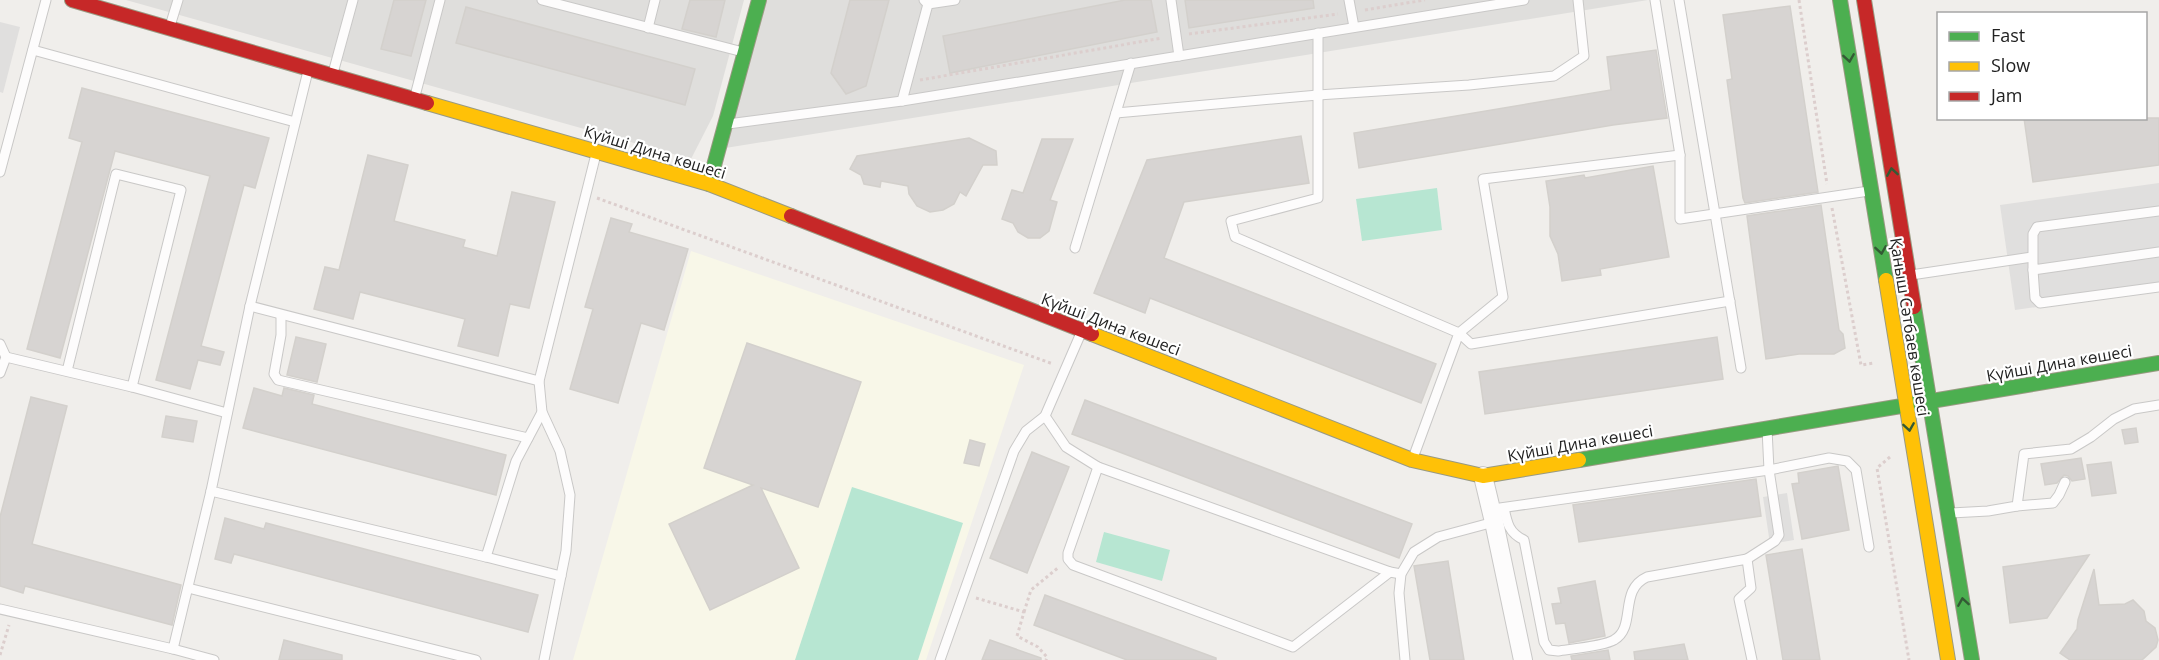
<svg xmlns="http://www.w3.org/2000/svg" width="2159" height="660" viewBox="0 0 2159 660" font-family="'Open Sans',sans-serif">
  <rect width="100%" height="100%" fill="#f0eeeb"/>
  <g fill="#dfdedc">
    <polygon points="126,0 744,0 713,116 691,159"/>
    <polygon points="753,0 1648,0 713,150"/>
  </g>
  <polygon fill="#f8f7e8" points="691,251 1024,365 926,660 573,660"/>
  <g fill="#b7e6d2">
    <polygon points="1437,188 1442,230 1362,241 1356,199"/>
    <polygon points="852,487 963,523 918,660 795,660"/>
    <polygon points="1104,532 1170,550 1162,581 1096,562"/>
  </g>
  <g fill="#e0dfde">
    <polygon points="0,22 20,27 3,93 0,92"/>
    <polygon points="2159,183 2159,290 2015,310 2000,205"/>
    <polygon points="1787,493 1794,540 1770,544 1763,497"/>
  </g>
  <g fill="#d7d4d2" stroke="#d3d0cc" stroke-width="1.5">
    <polygon points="394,0 426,0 411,56 381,49"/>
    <polygon points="690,0 725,0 716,37 682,29"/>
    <polygon points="850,0 889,0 866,86 846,94 831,73"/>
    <polygon points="1125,0 1151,0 1157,32 950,73 943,36"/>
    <polygon points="1185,0 1313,0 1314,8 1189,28"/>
    <polygon points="1790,6 1818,192 1745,203 1743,198 1727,80 1732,79 1723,15"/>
    <polygon points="466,7 695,69 685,105 456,43"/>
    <polygon points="1656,50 1667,118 1613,125 1359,168 1354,133 1611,90 1607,57"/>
    <polygon points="82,88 269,138 255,188 244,185 201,346 224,352 220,365 198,360 190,389 156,380 210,176 115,151 60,358 27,349 82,142 69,138"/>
    <polygon points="2024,118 2159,118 2159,165 2033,182"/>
    <polygon points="1301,136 1309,183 1184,202 1164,258 1436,364 1421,403 1150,298 1145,313 1094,293 1147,160"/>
    <polygon points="969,138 996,151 997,165 983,165 966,196 960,192 954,204 943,210 930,212 917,206 909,194 908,186 881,181 880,187 864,184 861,175 850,169 857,156"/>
    <polygon points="1042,139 1073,139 1050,200 1057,202 1049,231 1040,238 1028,238 1018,232 1013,223 1002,219 1012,190 1023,193"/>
    <polygon points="368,155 408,165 394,221 465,240 463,247 497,256 512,192 555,202 529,308 510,304 498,356 458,346 465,319 360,292 353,319 314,309 325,267 339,270"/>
    <polygon points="1653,166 1669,257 1600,269 1601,275 1562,281 1558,254 1550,236 1550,207 1546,181 1584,175 1585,178"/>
    <polygon points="1821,205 1839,330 1843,334 1845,348 1834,354 1799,354 1766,359 1747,216"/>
    <polygon points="611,218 632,224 629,232 688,249 664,330 641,323 618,403 570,389 593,309 585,307"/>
    <polygon points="296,337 326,344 317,382 287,375"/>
    <polygon points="1717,337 1723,379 1485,414 1479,372"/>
    <polygon points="747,343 861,382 818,507 761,488 799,568 710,610 669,524 753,485 704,468"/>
    <polygon points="254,388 282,396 284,388 314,395 312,404 506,455 496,495 243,428"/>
    <polygon points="31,397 67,406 32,544 181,585 172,625 25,586 23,593 0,586 0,517"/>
    <polygon points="1085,400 1412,524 1399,558 1072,434"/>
    <polygon points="166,416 197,421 193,442 162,437"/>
    <polygon points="2136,428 2138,442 2125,444 2122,430"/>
    <polygon points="970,440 985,444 979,466 964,463"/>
    <polygon points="1032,452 1069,467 1027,573 990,558"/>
    <polygon points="2081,458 2085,479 2072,481 2068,476 2064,475 2057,483 2045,485 2041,464"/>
    <polygon points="2111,462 2116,493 2092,496 2087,465"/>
    <polygon points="1838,466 1849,530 1802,539 1792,484 1799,483 1798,473"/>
    <polygon points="1756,479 1761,516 1579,542 1573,505"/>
    <polygon points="225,518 264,529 266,523 538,595 528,632 234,554 231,563 215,559"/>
    <polygon points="1802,549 1820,660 1783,660 1766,555"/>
    <polygon points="2089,555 2047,618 2010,623 2003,567"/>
    <polygon points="1448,561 1464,660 1430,660 1414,566"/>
    <polygon points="2094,569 2099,605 2125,604 2133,600 2144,611 2146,621 2155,628 2158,640 2156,647 2142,660 2070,660 2060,653 2077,629 2078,620"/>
    <polygon points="1595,581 1605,636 1569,643 1565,623 1556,624 1552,604 1561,603 1558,588"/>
    <polygon points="1045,595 1216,658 1216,660 1127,660 1034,625"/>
    <polygon points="284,640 342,655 342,660 279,660"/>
    <polygon points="990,640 1041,658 1041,660 982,660"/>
    <polygon points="1684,644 1688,660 1635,660 1634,652"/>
    <polygon points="1608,650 1610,660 1572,660 1571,656"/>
  </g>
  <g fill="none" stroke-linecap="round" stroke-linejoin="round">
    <defs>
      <g id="lane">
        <polyline points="542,0 743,52"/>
        <polyline points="924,0 928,4 955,0"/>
        <polyline points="1171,0 1179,56"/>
        <polyline points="1349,0 1354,27"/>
        <polyline points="1655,0 1680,155 1680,219 1869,191"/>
        <polyline points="1679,0 1741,368"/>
        <polyline points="170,26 178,0"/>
        <polyline points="648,28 655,0"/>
        <polyline points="1318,33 1318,198 1231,221 1235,237 1459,333 1413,458"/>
        <polyline points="33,50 295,122"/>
        <polyline points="308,71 250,306 211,491 486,557 516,461 542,412"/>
        <polyline points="333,73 353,0"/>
        <polyline points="415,96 440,0"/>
        <polyline points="902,101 928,4"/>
        <polyline points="1116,113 1318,95 1469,85 1554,76 1584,56 1578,0"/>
        <polyline points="728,124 902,101 1524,0"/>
        <polyline points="1680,155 1483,179 1503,297 1459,333 1471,344 1730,301"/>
        <polyline points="0,172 46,0"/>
        <polyline points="2159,211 2037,227 2033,234 2033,270 2159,252"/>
        <polyline points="1075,248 1131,63"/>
        <polyline points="2033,270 2035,298 2040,303 2159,287"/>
        <polyline points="1911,275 2032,257"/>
        <polyline points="250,306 539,381"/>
        <polyline points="281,315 281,335 274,374 278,380 528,438"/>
        <polyline points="0,344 6,357 0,373"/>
        <polyline points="6,357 132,387 227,413"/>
        <polyline points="67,371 116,174 181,190 132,387"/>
        <polyline points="1045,416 1066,447 1098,467 1390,572 1401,574"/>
        <polyline points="1098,467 1068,553 1068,559 1073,565 1293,647 1390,572"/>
        <polyline points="2017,506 2053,503 2059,495 2065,482"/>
        <polyline points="1500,508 1769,470 1829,458 1847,461 1856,470 1869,547"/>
        <path d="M 1504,508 C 1507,523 1509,533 1524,540 L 1544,642 L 1549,650 L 1558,651 C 1571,649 1604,646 1614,640 C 1637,627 1618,590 1647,577 L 1747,559 L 1751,588 L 1739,599 L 1752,660"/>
        <polyline points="1951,513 1988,511 2017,506 2024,454 2071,449 2091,437 2114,419 2134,409 2159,405"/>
        <polyline points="486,557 561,576"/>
        <polyline points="1747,559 1775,541 1779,535 1769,470 1767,429"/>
        <polyline points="188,588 476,660"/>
        <polyline points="0,609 173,649 211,491"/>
        <polyline points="173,649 214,660"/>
        <polyline points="544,660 566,551 570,495 560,451 542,412 539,381 596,154"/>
        <polyline points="940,660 1014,451 1026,431 1045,416 1081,333"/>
        <polyline points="1405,660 1399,593 1401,574 1414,552 1438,537 1494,522"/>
      </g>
      <polyline id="street" points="1483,476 1494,522 1523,660"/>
      <g id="fast">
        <polyline points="1840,0 1886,280"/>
        <polyline points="709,184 759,0"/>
        <polyline points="1914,307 1972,660"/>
        <polyline points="1579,460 2159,363"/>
      </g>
      <g id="slow">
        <polyline points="427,103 709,184 791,216"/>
        <polyline points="1886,280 1948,660"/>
        <polyline points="1092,334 1412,460 1483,476 1579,460"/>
      </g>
      <g id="jam">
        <polyline points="72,0 427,103"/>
        <polyline points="1864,0 1914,307"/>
        <polyline points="791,216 1092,334"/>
      </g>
    </defs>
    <use href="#lane" stroke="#c9c8c7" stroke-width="11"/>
    <use href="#street" stroke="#c9c8c7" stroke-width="20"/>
    <use href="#fast" stroke="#999a82" stroke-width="16"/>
    <use href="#slow" stroke="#999a82" stroke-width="16"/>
    <use href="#jam" stroke="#999a82" stroke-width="16"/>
    <g stroke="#dccecd" stroke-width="3" stroke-dasharray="3 3" stroke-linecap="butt">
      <polyline points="1799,0 1827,184"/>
      <polyline points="1365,10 1425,0"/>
      <polyline points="1189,34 1338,14"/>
      <polyline points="920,80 1162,38"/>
      <polyline points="597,198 1053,364"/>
      <polyline points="1832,208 1861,365 1874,363"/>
      <polyline points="1890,457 1877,468 1909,660"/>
      <polyline points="976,598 1024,612 1017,636 1038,647 1047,657 1046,660"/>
      <polyline points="1024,612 1031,590 1059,567"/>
      <polyline points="0,655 9,625"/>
    </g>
    <use href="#lane" stroke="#fdfcfc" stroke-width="9"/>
    <use href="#street" stroke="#fdfcfc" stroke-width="18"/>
    <use href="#fast" stroke="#4caf50" stroke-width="14"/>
    <use href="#slow" stroke="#ffc107" stroke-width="14"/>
    <use href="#jam" stroke="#c62828" stroke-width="14"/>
  </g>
  <defs><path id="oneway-chevron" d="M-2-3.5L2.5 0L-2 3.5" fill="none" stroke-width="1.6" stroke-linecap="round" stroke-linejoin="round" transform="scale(1.5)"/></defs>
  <g stroke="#335a34">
    <use href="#oneway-chevron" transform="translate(1849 58) rotate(81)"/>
    <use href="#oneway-chevron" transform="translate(1892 172) rotate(-99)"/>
    <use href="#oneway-chevron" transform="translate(1881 250) rotate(81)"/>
    <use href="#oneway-chevron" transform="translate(1909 427) rotate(81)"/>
    <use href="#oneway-chevron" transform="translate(1963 602) rotate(-99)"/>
  </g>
  <g text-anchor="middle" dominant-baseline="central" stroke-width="4.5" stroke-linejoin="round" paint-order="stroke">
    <g font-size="16" fill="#222" stroke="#fff">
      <text transform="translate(655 152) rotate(17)">Күйші Дина көшесі</text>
      <text transform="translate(1111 324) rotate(21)">Күйші Дина көшесі</text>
      <text transform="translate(1910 327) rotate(81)">Қаныш Сәтбаев көшесі</text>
      <text transform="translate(2059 363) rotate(-10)">Күйші Дина көшесі</text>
      <text transform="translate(1580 443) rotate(-10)">Күйші Дина көшесі</text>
    </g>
  </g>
  <rect x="1937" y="12" width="210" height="108" fill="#ffffff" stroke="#a7a7a7" stroke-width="1.5"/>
  <rect x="1949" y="32" width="30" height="9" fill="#4caf50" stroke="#a7a7a7" stroke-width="1.5"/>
  <text x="1991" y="42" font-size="18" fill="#222222">Fast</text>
  <rect x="1949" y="62" width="30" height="9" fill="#ffc107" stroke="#a7a7a7" stroke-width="1.5"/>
  <text x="1991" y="72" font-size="18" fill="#222222">Slow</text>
  <rect x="1949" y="92" width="30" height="9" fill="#c62828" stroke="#a7a7a7" stroke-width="1.5"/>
  <text x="1991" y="102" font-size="18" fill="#222222">Jam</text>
</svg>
